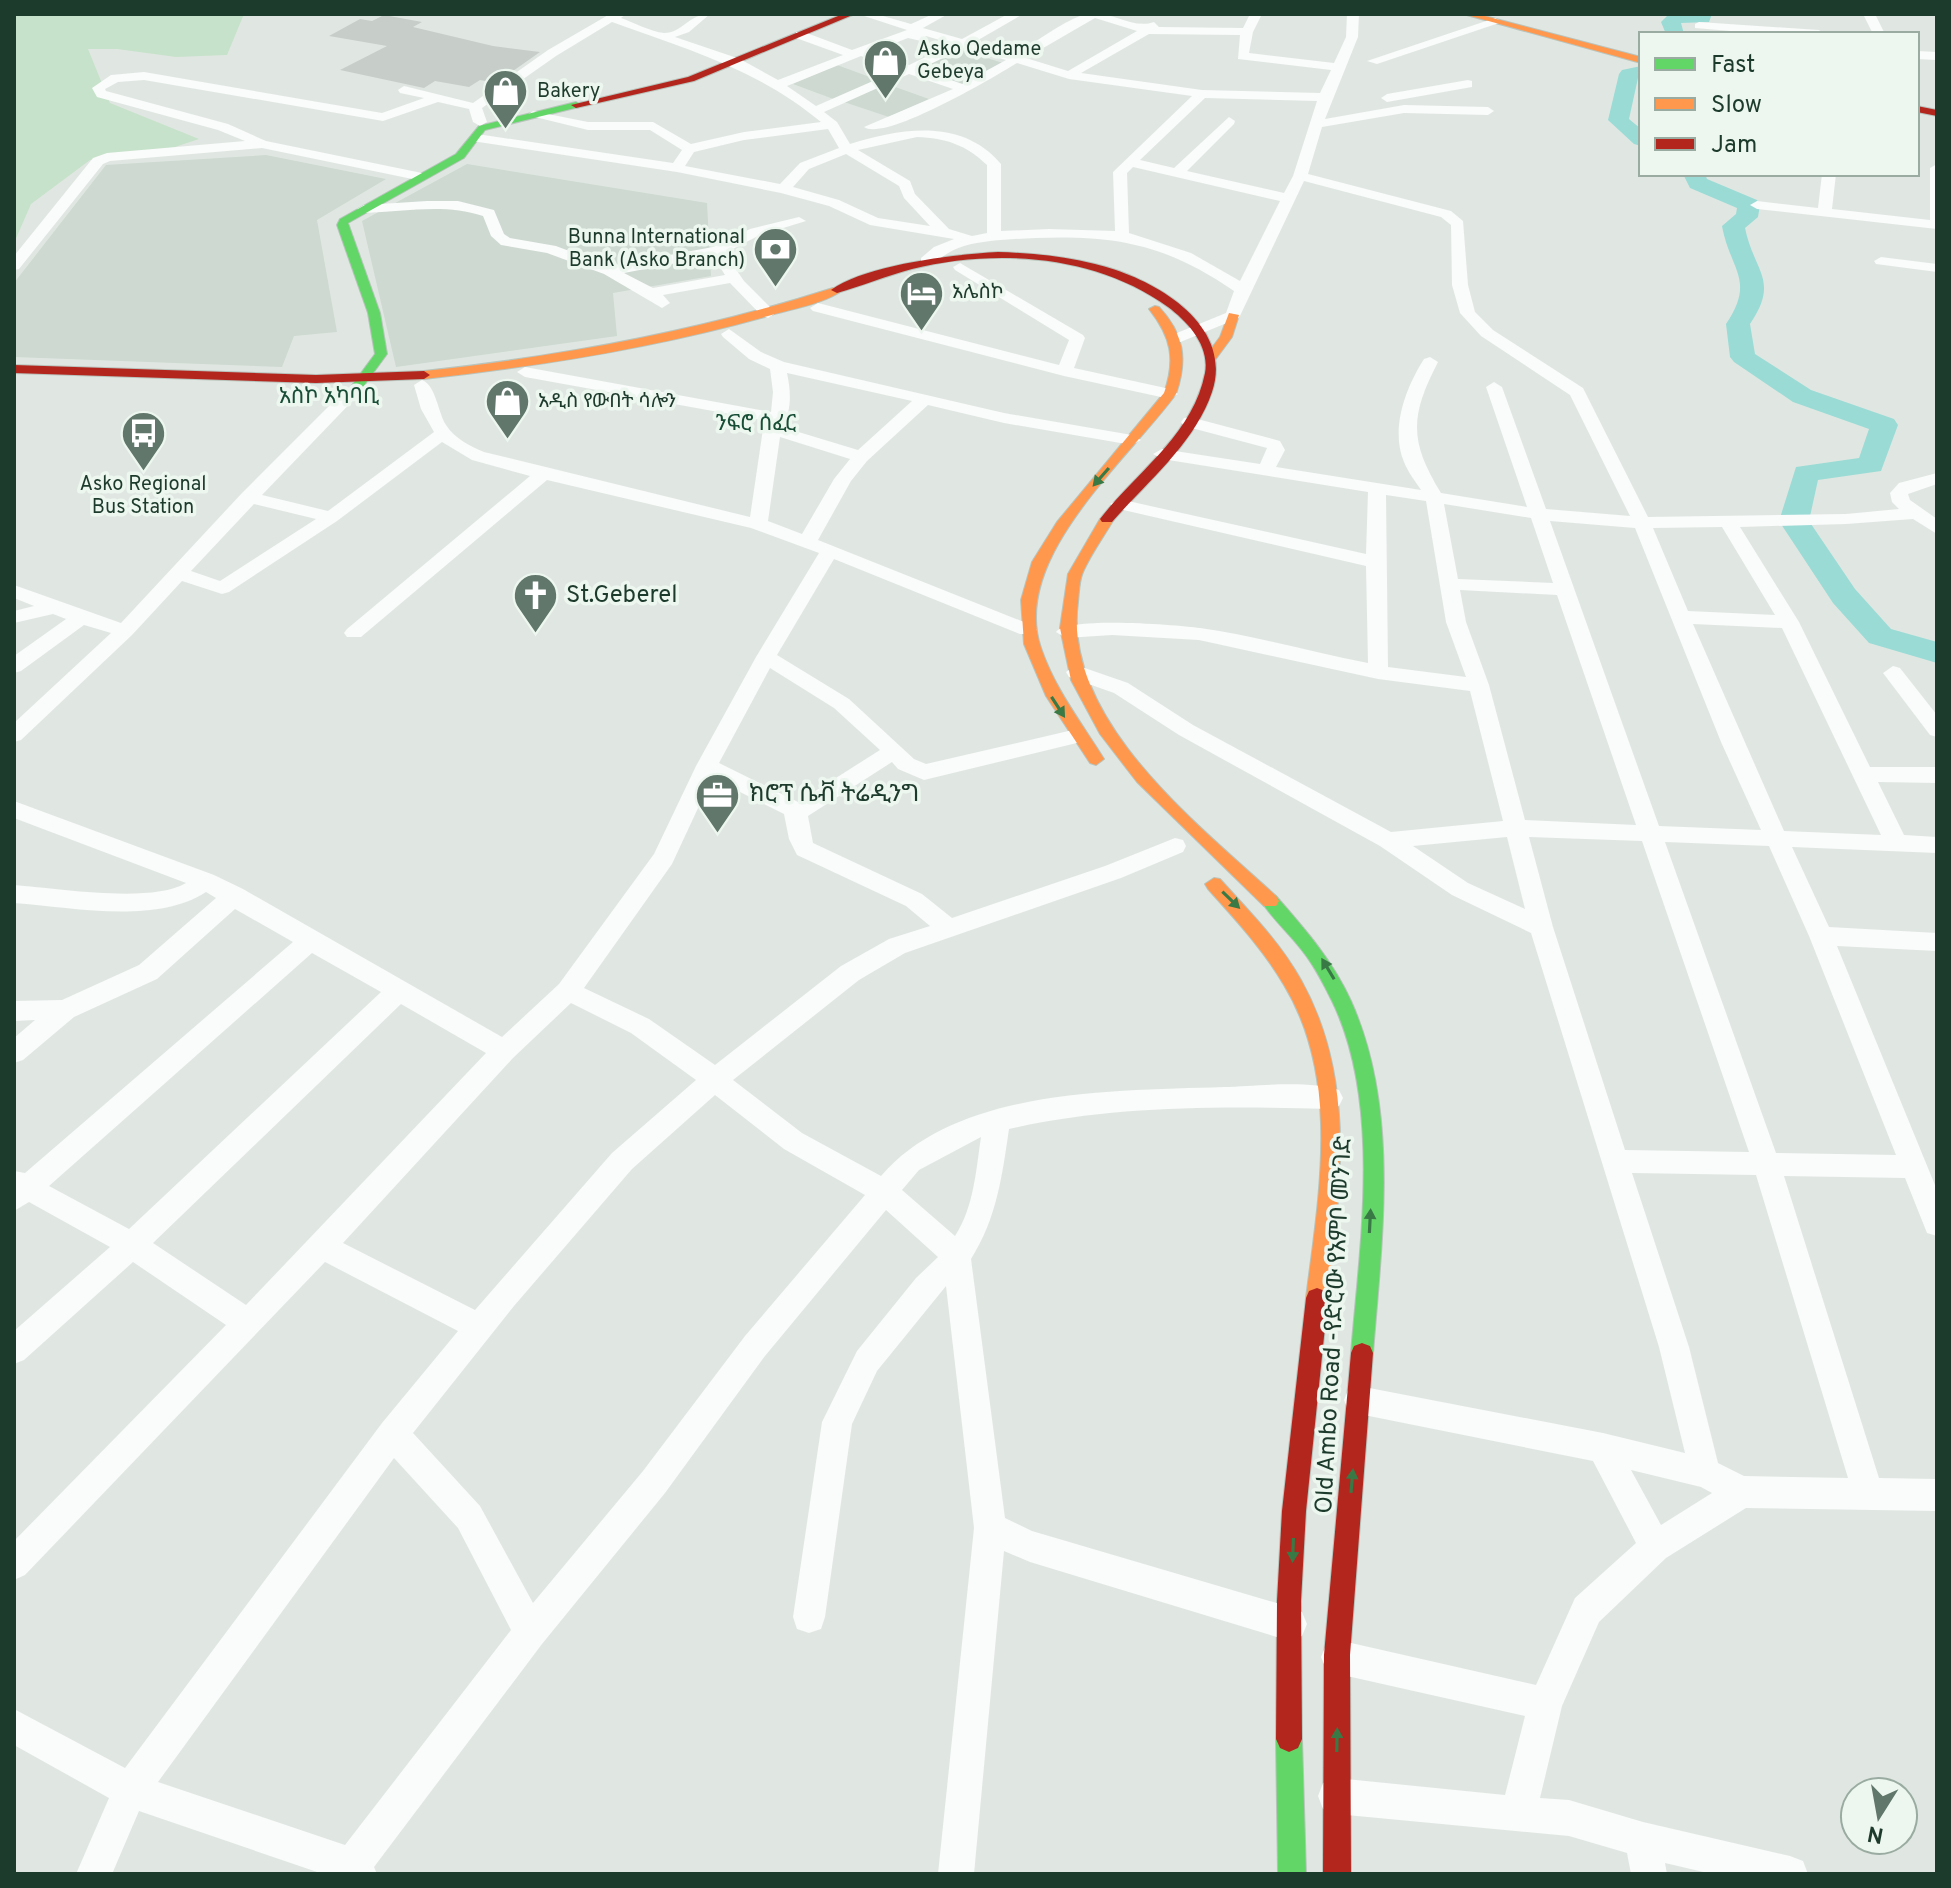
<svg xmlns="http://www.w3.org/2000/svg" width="1951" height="1888" viewBox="0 0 1951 1888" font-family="Overpass,'Noto Sans Ethiopic',sans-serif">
  <rect width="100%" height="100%" fill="#e0e7e2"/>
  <g fill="#cdd9d1">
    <polygon points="958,49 1003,63 963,84 919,69"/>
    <polygon points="837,65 878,80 836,100 793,84"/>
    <polygon points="884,83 929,99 889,117 844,102"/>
    <polygon points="266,155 386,179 317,220 337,332 294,336 282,367 14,357 14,283 106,165"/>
    <polygon points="467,164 707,203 711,276 613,293 617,336 396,367 362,221"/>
  </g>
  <polygon fill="#c7e2ca" points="14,14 244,14 227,55 176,57 117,49 88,49 110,103 199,139 172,148 90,160 31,204 14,243"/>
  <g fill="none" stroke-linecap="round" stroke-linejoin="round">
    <g fill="#9bdbd6" fill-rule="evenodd">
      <polygon points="1669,14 1712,14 1709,22 1681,23 1684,34 1666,34 1661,22"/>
      <polygon points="1641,66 1641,78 1638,78 1629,119 1641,129 1641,146 1634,144 1608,120 1619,74 1622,70"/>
      <path d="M 1683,174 L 1705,174 L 1707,179 L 1757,200 L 1760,205 L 1758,217 L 1745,228 C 1754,272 1780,280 1750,324 L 1755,354 L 1811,390 L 1894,419 L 1898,425 L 1881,471 L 1818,480 L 1809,521 L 1855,589 L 1891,629 L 1937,642 L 1937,663 L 1869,643 L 1833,603 L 1779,521 L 1796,467 L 1859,458 L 1869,429 L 1793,402 L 1734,362 L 1730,357 L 1726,324 C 1756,280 1730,270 1722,226 L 1736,214 L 1737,208 L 1690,188 Z"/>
    </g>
  </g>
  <polygon fill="#c7ceca" points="384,15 422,22 413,27 493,46 540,52 496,83 480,80 469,87 435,81 424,88 340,70 387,46 329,36 360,19 372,21"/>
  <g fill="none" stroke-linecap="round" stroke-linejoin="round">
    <defs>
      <g id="fast">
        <polygon points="576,102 581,105 579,107 485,130 464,158 348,223 380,313 387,354 357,395 349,395 347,392 375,354 368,313 337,225 340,219 456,154 479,126"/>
        <path d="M 1270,894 L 1276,896 C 1305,929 1333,961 1351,1001 C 1400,1110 1382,1238 1373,1353 L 1370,1360 L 1362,1363 L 1354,1360 L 1351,1353 C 1360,1243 1382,1104 1332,1001 C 1324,985 1315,967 1304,953 C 1291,935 1273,920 1261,901 Z"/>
        <polygon points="1289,1726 1298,1730 1302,1739 1306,1874 1278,1874 1276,1739 1280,1730"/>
      </g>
      <g id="slow">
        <polygon points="1463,14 1477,14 1641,57 1641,63"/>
        <path d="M 833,288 L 843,290 C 824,304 791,309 768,316 C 655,348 540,366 424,379 L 418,375 L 424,371 C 564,356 699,331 833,288 Z"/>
        <path d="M 1155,306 L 1159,307 C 1184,334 1188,359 1176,394 C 1128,460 1010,558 1041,648 C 1055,689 1081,722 1104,759 L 1096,765 L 1090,763 L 1046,696 L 1024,644 L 1021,600 L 1032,562 L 1057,522 L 1164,393 C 1176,359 1171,337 1149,309 Z"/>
        <polygon points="1229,313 1239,315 1232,337 1215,360 1207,360 1205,357 1220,337"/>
        <path d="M 1107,515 L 1114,519 C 1104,536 1091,554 1083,572 C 1079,581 1079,593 1078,602 C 1062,720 1199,825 1276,896 L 1279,901 L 1276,906 L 1264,906 L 1137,782 L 1100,734 L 1071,680 L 1060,628 L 1068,574 L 1100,519 Z"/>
        <path d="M 1214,878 L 1220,879 C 1249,911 1280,942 1301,980 C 1357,1080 1340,1189 1328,1298 L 1325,1305 L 1317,1308 L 1309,1305 L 1306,1298 C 1319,1195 1341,1079 1284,985 C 1263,949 1235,919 1208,889 L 1205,884 Z"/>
      </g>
      <g id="jam">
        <polygon points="843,14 855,14 694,81 576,108 571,105 688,77"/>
        <polygon points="1917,106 1937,110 1937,116 1917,112"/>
        <path d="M 998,252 C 1031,253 1063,256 1095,264 C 1151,277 1235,323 1212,392 C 1195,443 1147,482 1112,522 L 1102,522 L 1100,519 C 1136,472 1193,435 1205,373 C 1210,346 1188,322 1168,307 C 1096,255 997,248 912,269 C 886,276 862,286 837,293 L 831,290 C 865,265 956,254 998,252 Z"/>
        <polygon points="14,365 316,375 424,371 430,375 424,379 316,383 14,373"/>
        <polygon points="1317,1288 1325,1291 1328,1298 1306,1511 1301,1601 1302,1739 1298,1748 1289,1752 1280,1748 1276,1739 1277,1601 1282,1511 1306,1298 1309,1291"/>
        <polygon points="1362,1343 1370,1346 1373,1353 1350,1655 1351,1874 1323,1874 1324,1655 1351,1353 1354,1346"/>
      </g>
    </defs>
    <use href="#fast" stroke="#b9c4bd" stroke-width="2"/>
    <use href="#slow" stroke="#b9c4bd" stroke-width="2"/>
    <use href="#jam" stroke="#b9c4bd" stroke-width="2"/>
    <g fill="#fafbfb" fill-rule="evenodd">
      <path d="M 610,14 L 626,14 L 621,18 C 633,22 651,32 664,33 C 683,33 688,14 710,14 L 689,32 L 675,37 L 740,59 L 778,80 L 843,55 L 796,38 L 796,32 L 804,32 L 852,50 L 907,30 L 858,14 L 876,14 L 911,24 L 933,14 L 948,14 L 923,28 L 962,39 L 1008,14 L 1023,14 L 973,43 L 1014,55 C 1033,44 1066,19 1086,14 C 1110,9 1132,30 1154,22 L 1159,27 L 1243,28 L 1250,14 L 1262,14 L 1253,32 L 1249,53 L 1334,63 L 1346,37 L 1347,14 L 1359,14 L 1358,37 L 1325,119 L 1404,105 L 1488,107 L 1494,111 L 1488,115 L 1404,113 L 1322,127 L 1308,174 L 1451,211 L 1463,221 L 1468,285 L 1475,312 L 1493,330 L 1583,388 L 1648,517 L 1846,514 L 1899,509 L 1892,502 L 1890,493 L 1899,483 L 1937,473 L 1937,484 L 1908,494 L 1910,500 L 1937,519 L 1937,534 L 1913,519 L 1846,524 L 1740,527 L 1799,622 L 1870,767 L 1937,767 L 1937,783 L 1878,782 L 1904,835 L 1937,837 L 1937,853 L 1792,847 L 1829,927 L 1937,933 L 1937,951 L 1837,946 L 1937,1190 L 1937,1236 L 1927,1233 L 1905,1178 L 1784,1176 L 1879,1478 L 1937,1479 L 1937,1511 L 1746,1508 L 1666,1558 L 1599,1622 L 1562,1706 L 1540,1798 L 1569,1800 L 1643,1822 L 1790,1856 L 1803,1861 L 1808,1874 L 1712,1874 L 1665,1863 L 1667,1874 L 1631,1874 L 1627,1853 L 1569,1836 L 1336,1814 L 1323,1809 L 1318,1796 L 1323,1783 L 1336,1778 L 1505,1795 L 1525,1716 L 1338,1674 L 1326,1669 L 1321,1657 L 1326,1645 L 1338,1640 L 1536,1685 L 1575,1598 L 1636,1543 L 1593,1461 L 1359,1414 L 1348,1410 L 1344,1400 L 1348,1390 L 1359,1386 L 1603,1433 L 1685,1453 L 1659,1347 L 1531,933 L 1452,895 L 1380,846 L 1179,735 L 1114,693 L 1069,677 L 1066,672 L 1076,665 L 1128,683 L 1193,725 L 1391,832 L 1503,821 L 1470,691 L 1378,679 L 1199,640 L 1112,635 L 1066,638 L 1056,632 C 1069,616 1177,625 1200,628 C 1256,636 1312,652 1368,663 L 1366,566 L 1119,509 L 1110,504 L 1119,499 L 1366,554 L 1368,492 L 1162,459 L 1153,454 L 1162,449 L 1260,464 L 1267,448 L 1184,426 L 1181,422 L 1184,418 L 1190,417 L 1280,441 L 1285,450 L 1276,467 L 1421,490 C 1415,481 1408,472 1404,462 C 1390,429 1406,387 1424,359 L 1430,357 L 1438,362 C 1410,416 1409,441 1441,493 L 1527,507 L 1486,387 L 1494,382 L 1502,387 L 1546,509 L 1630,516 L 1570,395 L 1481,336 L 1460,313 L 1452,285 L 1451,225 L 1441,217 L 1304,181 L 1239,318 L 1178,343 L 1172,341 L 1172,335 L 1226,313 L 1234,291 C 1167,245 1117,235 1036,238 C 1012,239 986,240 964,246 C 949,250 939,261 926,265 L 921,264 L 921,258 L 934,247 L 954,239 L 870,225 L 829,206 L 781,193 L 677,172 L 472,141 L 470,138 L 477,134 L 673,163 L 682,150 L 650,130 L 588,130 L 527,115 L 533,111 L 588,122 L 653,122 L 691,144 L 744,132 L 821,122 C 757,69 689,50 612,22 L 556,56 L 482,108 L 487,122 L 480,126 L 473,122 L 469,109 L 438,102 L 383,121 L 144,80 L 118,82 L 105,89 L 106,91 L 228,124 L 266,141 L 422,173 L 429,177 L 422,181 L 262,148 L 110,161 L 103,164 L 19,269 L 14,270 L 14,256 L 93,158 L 107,153 L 245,141 L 218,130 L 97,97 L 92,88 L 111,75 L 144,72 L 382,113 L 424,98 L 400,93 L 398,90 L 404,86 L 473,103 L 548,50 ZM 1095,18 L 1137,31 L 1068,71 L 1026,58 ZM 1149,34 L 1240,35 L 1238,59 L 1331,70 L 1320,93 L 1202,90 L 1081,73 ZM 926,36 L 953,44 L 909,65 L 872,52 L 908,38 L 921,41 ZM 964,48 L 1006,60 L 962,84 L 920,69 ZM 861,56 L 898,70 L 816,106 L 787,86 ZM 1017,63 L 1069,79 L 1192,96 L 1113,172 L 1115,231 L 1049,229 L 1001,231 L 1001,164 C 962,118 902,128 850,144 L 837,122 L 824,112 L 909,74 L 953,89 L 864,127 C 885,142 994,77 1017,63 ZM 1205,98 L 1317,101 L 1293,176 L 1284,193 L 1187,171 L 1234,124 L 1235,121 L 1229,117 L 1174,168 L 1140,160 ZM 828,129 L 839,148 L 800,163 L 780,184 L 685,166 L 694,152 L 744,140 ZM 917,137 C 946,138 966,145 987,165 L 987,233 L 972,236 L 949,229 L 915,194 L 910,181 L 858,150 ZM 846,154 L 899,186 L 904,198 L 930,226 L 878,218 L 839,200 L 793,187 L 809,169 ZM 1133,167 L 1280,201 L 1240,281 L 1191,253 L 1129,233 L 1127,173 ZM 1386,495 L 1426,501 L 1446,622 L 1466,677 L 1388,667 ZM 1444,504 L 1531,518 L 1553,583 L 1458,579 ZM 1550,521 L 1635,528 L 1721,742 L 1761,830 L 1659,826 ZM 1722,527 L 1775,615 L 1688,611 L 1653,528 ZM 1460,590 L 1557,595 L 1636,825 L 1525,820 L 1489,685 L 1466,622 ZM 1693,624 L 1782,628 L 1881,835 L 1784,831 ZM 1507,837 L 1525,909 L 1468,883 L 1413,846 ZM 1529,837 L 1642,841 L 1749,1152 L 1625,1150 L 1553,927 ZM 1665,842 L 1769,846 L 1809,936 L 1896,1155 L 1776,1153 ZM 1632,1173 L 1756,1175 L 1848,1478 L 1744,1476 L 1718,1463 L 1689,1347 ZM 1631,1470 L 1701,1487 L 1712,1493 L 1661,1525 Z"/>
      <polygon points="1863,14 1875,14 1885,34 1873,34"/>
      <polygon points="1495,18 1501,21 1499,23 1377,64 1367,61"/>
      <polygon points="1699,22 1819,30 1825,34 1766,34 1695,28 1695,24"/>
      <polygon points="1917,51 1937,52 1937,60 1917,59"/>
      <polygon points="1468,80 1472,81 1472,87 1387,102 1381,98 1387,94"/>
      <polygon points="1937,164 1937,229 1757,209 1750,205 1757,201 1818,208 1822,174 1836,174 1832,209 1930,220 1930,168"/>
      <path d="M 427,201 L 458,201 L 494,210 L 504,234 L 510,238 L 556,246 L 609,266 L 713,247 L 750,229 L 799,217 L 806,221 L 760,235 L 725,253 L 744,281 L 776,313 L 768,318 L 762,316 L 730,283 L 663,295 L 670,303 L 662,308 L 604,274 L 547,253 L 501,245 L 491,236 L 483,216 C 444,203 404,212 364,213 L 357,209 L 364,205 ZM 713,256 L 725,275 L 653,288 L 624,273 Z"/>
      <polygon points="1881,257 1937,264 1937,272 1876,264 1874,261"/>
      <polygon points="960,263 1083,335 1085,338 1074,368 1170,389 1178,394 1170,399 1064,376 813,311 810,308 818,303 1059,365 1069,340 955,270 953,267"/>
      <path d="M 729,329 L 761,352 L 784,362 L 1004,413 L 1132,435 L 1141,440 L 1132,445 L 1004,423 L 928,405 L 867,461 L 851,481 L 818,540 L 1034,626 L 1037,630 L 1034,634 L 1020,634 L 834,559 L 777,655 L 849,699 L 914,759 L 926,764 L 1077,729 L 1085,731 L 1088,736 L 1085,741 L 924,780 L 898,769 L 892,762 L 808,816 L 813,843 L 922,894 L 952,918 L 1105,866 L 1175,838 L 1183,840 L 1186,846 L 1183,852 L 1121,878 L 905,953 L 859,980 L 733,1080 L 802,1133 L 881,1176 C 957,1087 1116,1091 1224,1087 C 1257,1086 1309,1080 1339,1090 L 1343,1098 L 1339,1106 L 1330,1109 C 1224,1106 1112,1105 1009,1129 C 1002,1176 997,1218 971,1259 L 1005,1518 L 1032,1531 L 1290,1607 L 1302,1612 L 1307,1624 L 1302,1636 L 1290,1641 L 1030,1562 L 1004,1551 L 974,1874 L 938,1874 L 974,1528 L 946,1286 L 877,1371 L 852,1424 L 825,1617 L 821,1629 L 809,1633 L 797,1629 L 793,1617 L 822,1422 L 857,1351 L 916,1278 L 938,1257 L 886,1210 L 765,1356 L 665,1493 L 542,1644 L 374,1867 L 377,1874 L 323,1874 L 139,1811 L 112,1874 L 76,1874 L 109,1798 L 14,1745 L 14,1709 L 125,1768 L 382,1423 L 458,1331 L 325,1262 L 25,1575 L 14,1580 L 14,1541 L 226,1325 L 133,1262 L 24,1360 L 14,1364 L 14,1331 L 110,1247 L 29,1202 L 14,1211 L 14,1171 L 25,1173 L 293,942 L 235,909 L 157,979 L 74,1017 L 23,1060 L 14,1063 L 14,1038 L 35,1020 L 14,1021 L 14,1001 L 62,1000 L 139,965 L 216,898 L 206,892 C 155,925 72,907 14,903 L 14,885 C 56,888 151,904 186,883 L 14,818 L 14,801 L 214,875 L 243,889 L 502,1037 L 559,984 L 654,854 L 696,766 L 756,657 L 819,553 L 751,528 L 547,480 L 361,637 L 347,637 L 344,633 L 347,629 L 530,476 L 472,460 L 442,442 L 337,521 L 229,592 L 222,594 L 182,581 L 132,635 L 21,740 L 14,742 L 14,723 L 111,633 L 84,625 L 21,671 L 14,673 L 14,656 L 66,619 L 53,614 L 14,623 L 14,611 L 34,606 L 14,598 L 14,585 L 121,623 L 242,493 L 347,388 L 353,387 L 361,392 L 262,495 L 328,511 L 434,432 L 421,409 L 414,385 L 422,380 C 436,385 438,413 446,425 C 455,439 470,446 484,452 L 750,517 L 763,429 L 768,421 L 525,377 L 517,372 L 525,367 L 771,412 L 773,392 L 770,369 L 749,359 L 723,337 L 721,334 ZM 787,373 L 912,401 L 858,450 L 782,427 C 792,411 791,392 787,373 ZM 780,437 L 850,459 L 834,479 L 802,534 L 768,521 ZM 254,504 L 316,519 L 220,581 L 191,571 ZM 770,668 L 834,708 L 880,750 L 798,802 L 719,763 ZM 712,778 L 784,814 L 789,839 L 797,855 L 906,906 L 930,926 L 889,939 L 841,966 L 715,1065 L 649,1019 L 584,988 L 672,864 ZM 312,953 L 381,992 L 129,1229 L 49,1186 ZM 571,1003 L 631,1033 L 696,1080 L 612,1153 L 475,1310 L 343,1243 L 513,1058 ZM 401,1004 L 486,1053 L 246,1305 L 153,1243 ZM 715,1095 L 784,1149 L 865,1195 L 745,1336 L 643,1471 L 533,1603 L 480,1506 L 413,1433 L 514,1306 L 632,1169 ZM 981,1137 C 976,1170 974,1207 955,1236 L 902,1190 L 919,1170 ZM 394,1458 L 458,1528 L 511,1630 L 345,1845 L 158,1782 Z"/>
      <polygon points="1893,666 1900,668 1937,715 1937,737 1930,735 1883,673"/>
    </g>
    <use href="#fast" fill="#63d668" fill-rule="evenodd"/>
    <use href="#slow" fill="#ff974d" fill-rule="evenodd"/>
    <use href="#jam" fill="#b3261e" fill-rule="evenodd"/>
  </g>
  <defs><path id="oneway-solid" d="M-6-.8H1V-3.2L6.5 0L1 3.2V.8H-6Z" transform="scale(2)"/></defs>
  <g fill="#397945">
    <use href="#oneway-solid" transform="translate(1101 477) rotate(131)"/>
    <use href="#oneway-solid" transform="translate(1058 707) rotate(57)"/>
    <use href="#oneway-solid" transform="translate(1231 900) rotate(44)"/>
    <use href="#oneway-solid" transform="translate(1328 969) rotate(-121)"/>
    <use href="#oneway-solid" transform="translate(1370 1221) rotate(-87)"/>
    <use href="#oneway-solid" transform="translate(1352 1481) rotate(-85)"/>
    <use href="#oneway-solid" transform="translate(1293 1550) rotate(92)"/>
    <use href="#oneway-solid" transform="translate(1337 1740) rotate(-89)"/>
  </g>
  <defs>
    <symbol id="shop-pin" viewBox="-11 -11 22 30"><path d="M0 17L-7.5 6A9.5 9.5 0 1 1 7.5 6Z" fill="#61776c" stroke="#edf7f0"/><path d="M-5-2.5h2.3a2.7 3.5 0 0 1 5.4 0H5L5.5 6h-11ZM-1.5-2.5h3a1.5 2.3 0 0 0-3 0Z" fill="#fff"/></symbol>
    <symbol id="bank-pin" viewBox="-11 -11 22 30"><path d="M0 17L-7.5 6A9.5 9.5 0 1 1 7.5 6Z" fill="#61776c" stroke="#edf7f0"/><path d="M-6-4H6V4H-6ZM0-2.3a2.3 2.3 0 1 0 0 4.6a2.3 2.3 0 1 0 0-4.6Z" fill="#fff"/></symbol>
    <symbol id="hotel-pin" viewBox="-11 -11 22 30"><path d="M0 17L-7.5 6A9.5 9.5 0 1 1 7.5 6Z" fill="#61776c" stroke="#edf7f0"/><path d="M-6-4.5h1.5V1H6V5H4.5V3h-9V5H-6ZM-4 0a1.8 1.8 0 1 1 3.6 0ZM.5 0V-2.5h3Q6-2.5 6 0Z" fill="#fff"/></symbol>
    <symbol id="bus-pin" viewBox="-11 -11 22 30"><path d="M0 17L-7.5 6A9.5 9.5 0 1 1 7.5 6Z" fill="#61776c" stroke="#edf7f0"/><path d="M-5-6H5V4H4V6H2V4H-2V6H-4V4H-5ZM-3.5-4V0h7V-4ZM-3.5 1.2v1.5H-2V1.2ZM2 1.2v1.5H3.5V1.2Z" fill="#fff"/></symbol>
    <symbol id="church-pin" viewBox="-11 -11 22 30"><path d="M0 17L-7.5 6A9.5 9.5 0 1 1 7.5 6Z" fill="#61776c" stroke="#edf7f0"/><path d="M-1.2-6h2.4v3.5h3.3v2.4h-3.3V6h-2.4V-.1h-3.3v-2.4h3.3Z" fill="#fff"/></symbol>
    <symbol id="office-pin" viewBox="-11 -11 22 30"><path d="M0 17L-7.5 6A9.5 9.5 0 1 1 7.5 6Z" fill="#61776c" stroke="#edf7f0"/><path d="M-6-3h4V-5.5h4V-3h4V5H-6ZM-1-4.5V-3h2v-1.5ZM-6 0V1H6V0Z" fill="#fff"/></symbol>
  </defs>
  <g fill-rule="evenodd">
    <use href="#shop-pin" x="860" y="36" width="51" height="69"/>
    <use href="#shop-pin" x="480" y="66" width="51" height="69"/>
    <use href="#bank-pin" x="750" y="224" width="51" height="69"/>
    <use href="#hotel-pin" x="896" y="268" width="51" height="69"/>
    <use href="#shop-pin" x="482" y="376" width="51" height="69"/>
    <use href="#bus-pin" x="118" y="408" width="51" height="69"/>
    <use href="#church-pin" x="510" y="570" width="51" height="69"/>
    <use href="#office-pin" x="692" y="770" width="51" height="69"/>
  </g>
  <g text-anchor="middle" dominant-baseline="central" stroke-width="7" stroke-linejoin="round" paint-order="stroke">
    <g font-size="20" fill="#1d3b2d" stroke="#edf7f0" text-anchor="start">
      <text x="917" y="50">Asko Qedame<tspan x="917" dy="23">Gebeya</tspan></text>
      <text x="537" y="92">Bakery</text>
      <text x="745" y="238" text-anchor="end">Bunna International<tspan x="745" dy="23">Bank (Asko Branch)</tspan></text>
      <text x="952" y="293">አሌስኮ</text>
      <text x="538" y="402">አዲስ የውበት ሳሎን</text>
      <text x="143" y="485" text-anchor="middle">Asko Regional<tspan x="143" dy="23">Bus Station</tspan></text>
    </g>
    <g font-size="22" fill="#184e36" stroke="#edf7f0">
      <text x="329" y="397">አስኮ አካባቢ</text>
      <text x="756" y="424">ንፍሮ ሰፈር</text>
    </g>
    <g font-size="24" fill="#1d3b2d" stroke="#edf7f0" text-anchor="start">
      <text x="566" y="596">St.Geberel</text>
      <text x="749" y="795">ክሮፕ ሴቭ ትሬዲንግ</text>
    </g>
    <g font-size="24" fill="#1d3b2d" stroke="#edf7f0">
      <text transform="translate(1335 1325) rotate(-87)">Old Ambo Road -የድሮው የአምቦ መንገድ</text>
    </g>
  </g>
  <rect width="1951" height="1888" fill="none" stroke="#1d3b2d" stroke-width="32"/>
  <rect x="1639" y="32" width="280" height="144" fill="#edf7f0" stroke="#9aaca2" stroke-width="2"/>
  <rect x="1655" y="58" width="40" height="12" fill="#63d668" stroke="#9aaca2" stroke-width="2"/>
  <text x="1711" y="72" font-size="24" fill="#1d3b2d">Fast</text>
  <rect x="1655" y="98" width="40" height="12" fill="#ff974d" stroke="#9aaca2" stroke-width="2"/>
  <text x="1711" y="112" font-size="24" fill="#1d3b2d">Slow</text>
  <rect x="1655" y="138" width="40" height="12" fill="#b3261e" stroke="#9aaca2" stroke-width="2"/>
  <text x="1711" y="152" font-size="24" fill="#1d3b2d">Jam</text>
  <g transform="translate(1879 1816) rotate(191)"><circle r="38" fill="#edf7f0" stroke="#9aaca2" stroke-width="2"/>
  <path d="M0-6L14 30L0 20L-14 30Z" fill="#61776c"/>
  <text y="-12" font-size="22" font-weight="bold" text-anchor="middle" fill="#1d3b2d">N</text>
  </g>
</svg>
